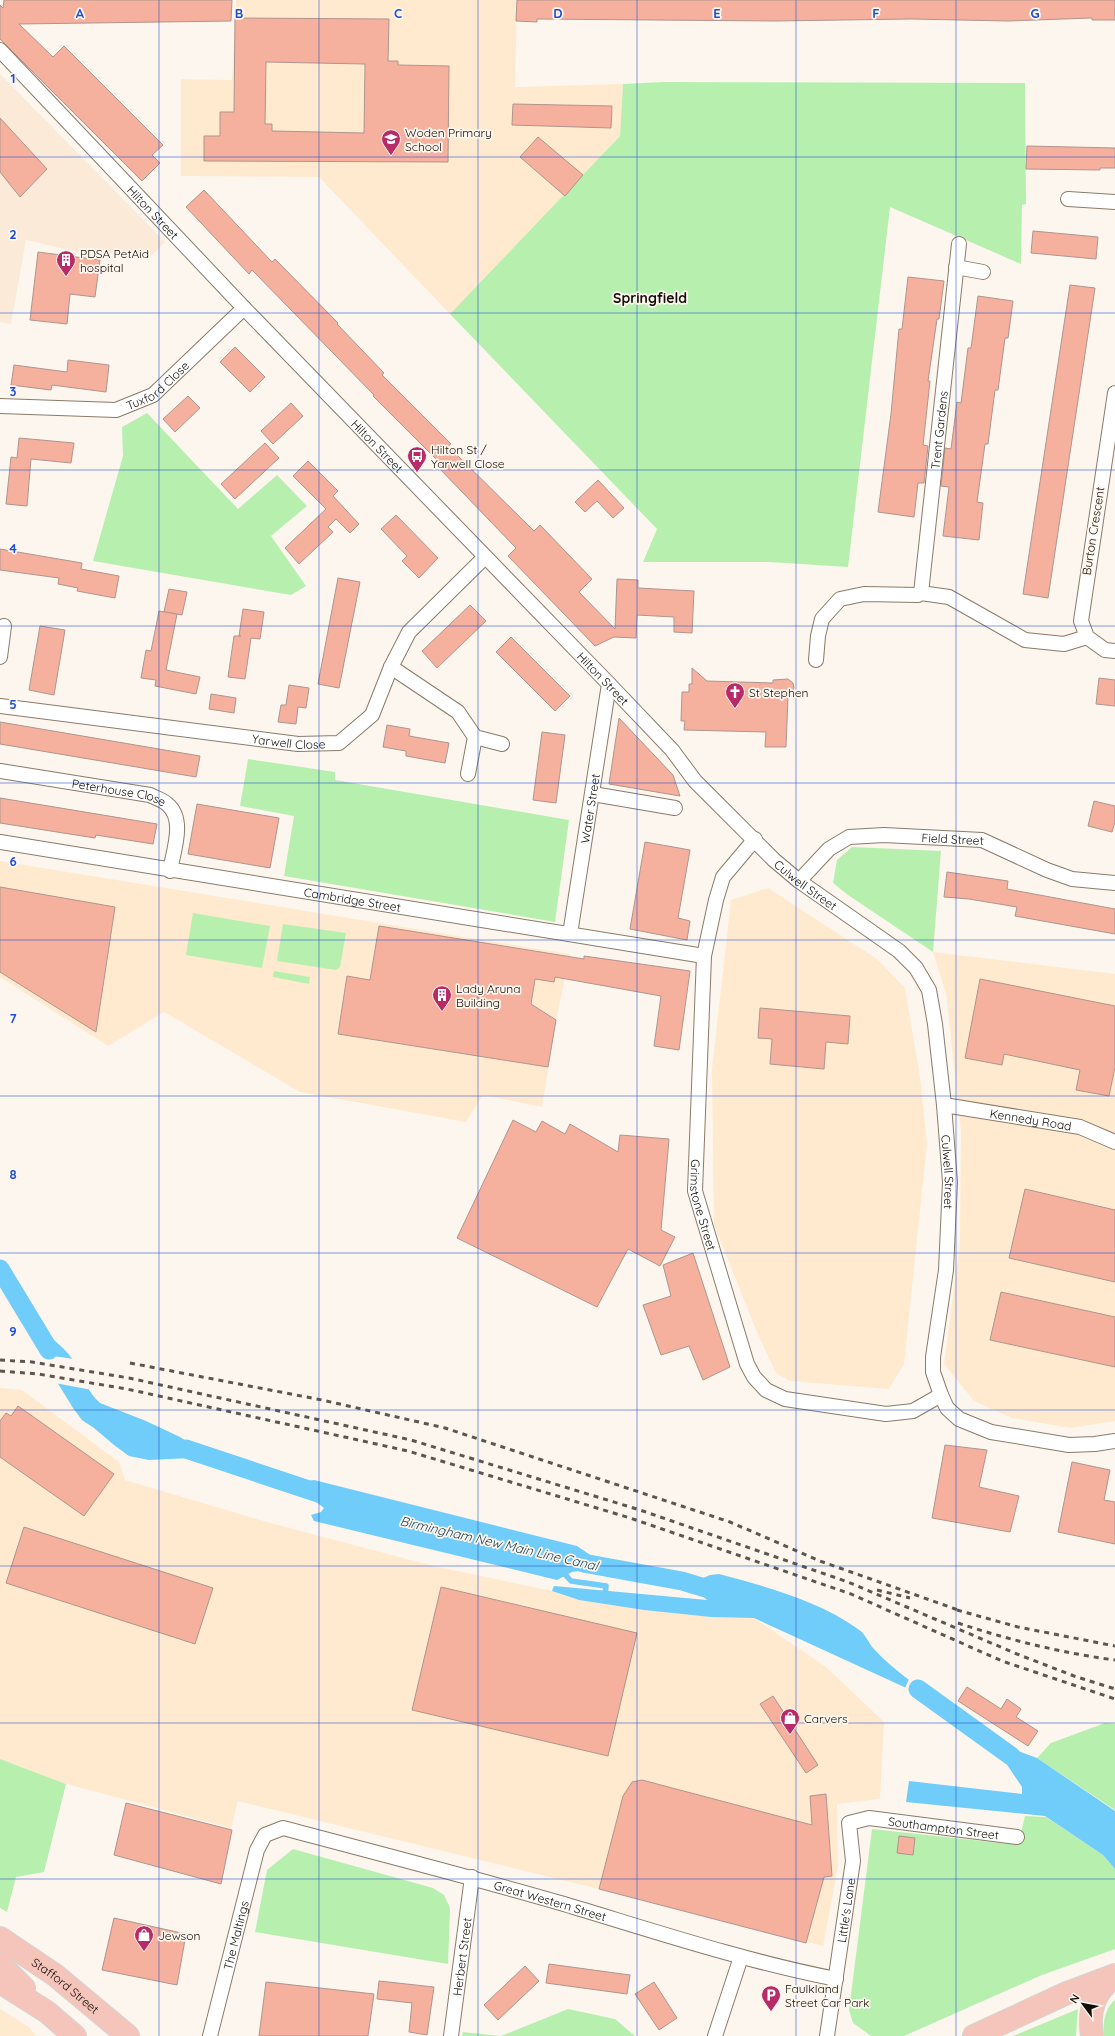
<svg xmlns="http://www.w3.org/2000/svg" width="1115" height="2036" viewBox="0 0 1115 2036" font-family="Quicksand,sans-serif">
  <rect width="100%" height="100%" fill="#fcf6ee"/>
  <polygon fill="#fbead8" points="0,74 165,242 149,258 104,252 78,252 26,240 11,324 0,322"/>
  <g fill="#ffeacf">
    <polygon points="236,0 517,0 515,87 623,84 620,136 450,314 319,177 181,176 181,79 232,80"/>
    <polygon points="0,861 570,954 556,1020 542,1107 483,1095 466,1122 300,1092 164,1012 108,1046 0,977"/>
    <polygon points="768,888 877,959 905,988 920,1077 927,1144 904,1364 889,1389 790,1381 776,1373 756,1330 714,1224 712,1069 731,900"/>
    <polygon points="933,952 1115,974 1115,1421 1071,1428 1012,1418 974,1401 944,1364 960,1242 961,1131 946,994"/>
    <polygon points="0,1388 22,1390 119,1462 125,1480 267,1522 429,1565 552,1591 579,1600 644,1610 711,1617 754,1618 826,1667 884,1722 880,1799 837,1804 838,1867 823,1946 599,1889 238,1801 231,1828 63,1783 0,1759"/>
    <polygon points="0,2009 29,2027 36,2036 0,2036"/>
  </g>
  <g fill="#b7f0ae">
    <polygon points="663,82 1025,83 1026,204 1022,205 1021,264 890,207 848,567 769,562 643,562 657,529 450,314 620,136 623,84"/>
    <polygon points="147,413 238,509 277,475 307,506 271,536 306,586 291,595 93,561 123,456 122,427"/>
    <polygon points="248,759 335,772 335,780 569,820 555,922 284,876 294,816 240,806"/>
    <polygon points="852,847 941,851 933,952 848,895 833,883 837,860"/>
    <polygon points="193,913 270,926 262,968 186,955"/>
    <polygon points="283,924 346,933 340,967 336,970 277,961"/>
    <polygon points="274,971 310,977 309,984 273,977"/>
    <polygon points="1105,1723 1115,1724 1115,1810 1037,1758 1051,1743"/>
    <polygon points="0,1759 66,1784 44,1872 16,1877 7,1912 0,1908"/>
    <polygon points="1025,1816 1046,1817 1103,1855 1115,1869 1115,1949 1042,1975 904,2036 871,2036 853,2023 849,2010 872,1829 1018,1845"/>
    <polygon points="293,1849 433,1888 444,1895 450,1908 448,1964 255,1932 267,1870"/>
    <path d="M 1115,2000 L 1115,2036 L 1104,2036 C 1102,2025 1105,2007 1115,2000 Z"/>
    <polygon points="568,2009 615,2019 635,2036 501,2036"/>
    <polygon points="1078,2009 1076,2036 1013,2036"/>
    <polygon points="463,2032 500,2036 462,2036"/>
  </g>
  <g fill="#70ccf8">
    <path d="M 36,1328 C 53,1338 67,1349 77,1366 C 84,1379 89,1394 100,1403 L 146,1421 L 180,1437 L 211,1457 L 149,1460 L 129,1456 L 114,1445 L 94,1428 L 82,1420 L 73,1408 L 43,1359 Z"/>
    <polygon points="314,1480 577,1546 608,1567 572,1572 557,1580 314,1521 311,1515 321,1512 324,1508 293,1484"/>
    <path d="M 719,1574 C 767,1587 817,1600 858,1629 C 865,1633 868,1642 873,1648 C 892,1669 917,1685 939,1703 L 754,1618 L 711,1617 L 644,1610 L 579,1600 L 552,1591 L 554,1586 L 707,1600 L 690,1584 L 710,1575 Z"/>
    <polygon points="991,1741 1037,1758 1115,1811 1115,1869 1103,1855 1045,1816 906,1802 909,1781 1022,1794 1022,1787"/>
  </g>
  <g fill="#fcf6ee">
    <polygon points="39,1354 74,1359 92,1390 55,1383"/>
    <polygon points="910,1677 919,1685 916,1695 904,1690"/>
  </g>
  <g fill="none" stroke-linecap="round" stroke-linejoin="round">
    <polyline stroke="#70ccf8" stroke-width="5.5" points="561,1570 571,1581 606,1586 605,1595 608,1596"/>
    <g stroke="#70ccf8" stroke-width="19">
      <polyline points="0,1269 49,1350"/>
      <polyline points="186,1449 318,1493"/>
      <polyline points="583,1563 682,1581 715,1591"/>
      <polyline points="918,1689 1011,1756"/>
    </g>
  </g>
  <g fill="#f6b09e" stroke="#af958e" fill-rule="evenodd">
    <polygon points="4,0 232,0 231,21 19,24 53,57 64,46 163,145 152,155 160,163 142,181 0,39 0,5 3,8"/>
    <polygon points="517,0 1115,0 1115,20 1092,20 1092,18 1008,21 911,19 775,21 537,19 537,22 516,21"/>
    <path d="M 235,18 L 389,19 L 388,61 L 398,61 L 398,65 L 449,66 L 448,162 L 204,161 L 204,136 L 220,136 L 220,112 L 234,112 ZM 266,62 L 365,64 L 364,133 L 272,131 L 272,124 L 265,124 Z"/>
    <polygon points="513,104 612,106 611,128 512,125"/>
    <polygon points="0,118 47,169 20,197 0,172"/>
    <polygon points="538,137 583,175 565,196 520,157"/>
    <polygon points="1027,146 1115,148 1115,168 1100,168 1100,170 1026,169"/>
    <polygon points="204,190 272,262 275,259 338,323 337,324 384,373 382,375 451,444 448,446 534,531 540,525 592,579 579,592 615,629 617,579 638,580 638,588 694,591 692,633 674,632 674,617 637,615 636,638 614,637 595,646 508,556 516,548 438,467 441,464 373,396 374,395 252,270 249,274 186,207"/>
    <polygon points="1033,231 1098,237 1096,259 1031,253"/>
    <polygon points="38,252 100,260 95,297 70,294 67,324 30,320"/>
    <polygon points="908,277 944,281 939,319 937,319 928,381 930,381 923,445 928,446 924,483 918,483 914,517 878,512 891,414 899,329 902,329"/>
    <polygon points="1070,285 1095,288 1048,598 1023,594"/>
    <polygon points="978,296 1013,301 1008,338 1005,338 998,390 995,390 988,444 985,444 977,502 983,503 979,540 943,536 949,487 941,486 945,448 951,449 957,402 961,403 968,348 971,348"/>
    <polygon points="235,347 265,377 250,392 220,362"/>
    <polygon points="68,360 109,365 106,392 52,385 51,390 11,385 14,365 67,372"/>
    <polygon points="188,396 200,408 175,432 163,419"/>
    <polygon points="291,403 303,416 273,444 261,431"/>
    <polygon points="19,438 74,443 71,463 31,459 27,506 6,504 11,457 17,458"/>
    <polygon points="265,443 279,458 235,499 221,484"/>
    <polygon points="308,461 338,491 333,496 359,524 350,533 336,519 328,527 333,532 299,564 285,548 326,509 293,476"/>
    <polygon points="598,480 624,508 613,518 597,501 585,512 575,502"/>
    <polygon points="396,515 438,558 419,578 402,561 407,556 381,529"/>
    <polygon points="0,549 82,563 81,569 119,576 115,598 77,591 78,588 58,584 59,578 0,570"/>
    <polygon points="338,578 360,582 339,688 318,684"/>
    <polygon points="169,589 187,592 182,615 164,612"/>
    <polygon points="470,605 486,621 437,668 422,651"/>
    <polygon points="243,609 264,612 260,639 251,638 245,679 228,677 234,636 241,636 239,636"/>
    <polygon points="159,611 177,614 166,670 200,677 196,694 155,686 156,680 141,678 146,650 151,651"/>
    <polygon points="40,626 65,630 54,695 29,690"/>
    <polygon points="511,637 570,696 555,711 496,652"/>
    <polygon points="692,668 707,681 773,683 773,680 788,679 793,683 794,688 791,695 788,697 786,747 765,747 766,732 684,730 685,721 681,721 682,692 689,692 689,684 692,684"/>
    <polygon points="1099,678 1115,680 1115,706 1096,704"/>
    <polygon points="289,685 309,688 306,708 298,707 296,724 278,722 281,705 286,705"/>
    <polygon points="211,694 236,698 234,713 209,709"/>
    <polygon points="619,718 673,775 680,796 609,784"/>
    <polygon points="0,722 200,756 196,777 0,744"/>
    <polygon points="387,725 410,729 409,736 449,743 445,763 406,756 406,751 383,747"/>
    <polygon points="542,732 565,735 556,803 533,800"/>
    <polygon points="0,798 157,824 153,844 96,835 95,838 0,823"/>
    <polygon points="1094,801 1115,806 1115,822 1112,832 1088,826"/>
    <polygon points="197,804 279,818 270,868 188,854"/>
    <polygon points="645,842 690,850 678,918 690,921 687,940 630,929"/>
    <polygon points="947,872 1008,881 1007,889 1115,909 1115,934 1015,916 1017,907 969,899 944,897"/>
    <polygon points="0,887 115,907 96,1032 0,972"/>
    <polygon points="379,926 584,959 584,956 690,971 679,1050 654,1046 661,996 555,977 554,982 535,979 531,1004 556,1020 548,1067 338,1034 347,976 370,980"/>
    <polygon points="980,979 1115,1006 1115,1067 1109,1096 1076,1090 1080,1070 1004,1054 1002,1065 965,1058"/>
    <polygon points="760,1008 850,1016 848,1044 826,1042 824,1069 770,1064 772,1039 758,1038"/>
    <polygon points="513,1120 536,1132 542,1121 565,1134 570,1124 618,1152 620,1135 669,1139 661,1230 675,1237 660,1266 628,1249 597,1307 457,1238"/>
    <polygon points="1025,1189 1115,1210 1115,1282 1009,1258"/>
    <polygon points="693,1253 730,1367 703,1380 689,1346 661,1355 643,1305 671,1296 663,1265"/>
    <polygon points="1001,1292 1115,1317 1115,1367 990,1340"/>
    <polygon points="18,1406 114,1474 84,1516 0,1457 0,1421 6,1413 11,1416"/>
    <polygon points="945,1445 987,1450 979,1487 1019,1496 1010,1532 932,1518"/>
    <polygon points="1072,1462 1110,1470 1104,1500 1115,1502 1115,1544 1058,1532"/>
    <polygon points="24,1527 213,1588 195,1644 6,1583"/>
    <polygon points="441,1587 637,1633 608,1756 412,1710"/>
    <polygon points="967,1687 1001,1709 1007,1699 1021,1709 1016,1717 1038,1731 1028,1746 958,1701"/>
    <polygon points="773,1696 818,1765 806,1773 760,1704"/>
    <polygon points="642,1780 812,1825 810,1796 826,1794 832,1876 824,1877 806,1943 599,1889 623,1796 632,1782"/>
    <polygon points="126,1803 232,1830 221,1884 114,1855"/>
    <polygon points="899,1836 915,1838 913,1855 897,1853"/>
    <polygon points="114,1918 186,1934 177,1985 102,1970"/>
    <polygon points="549,1964 630,1975 627,1994 546,1983"/>
    <polygon points="525,1966 539,1981 498,2020 484,2005"/>
    <polygon points="379,1981 434,1987 427,2035 409,2032 412,2003 377,1999"/>
    <polygon points="266,1982 374,1994 368,2036 259,2036"/>
    <polygon points="654,1982 677,2018 659,2030 635,1994"/>
  </g>
  <g fill="none" stroke-linecap="round" stroke-linejoin="round">
    <defs>
      <g id="street">
        <path id="s1" d="M 0,50 L 244,308 L 609,684 L 672,750 L 695,781 L 774,860 L 799,881 L 899,951 L 916,968 L 929,990 L 935,1024 L 944,1105 L 950,1182 L 946,1270 L 933,1357 L 933,1372 L 941,1395 L 947,1408 L 959,1419 L 991,1432 L 1069,1445 L 1095,1444 L 1115,1441"/>
        <polyline points="1068,199 1115,202"/>
        <polyline points="956,267 983,272"/>
        <polyline points="1115,393 1081,621 1087,637 1105,650 1115,651"/>
        <path id="s2" d="M 0,406 L 116,410 L 153,395 L 244,308"/>
        <path id="s3" d="M 921,593 L 959,244"/>
        <polyline points="0,657 4,626"/>
        <polyline points="816,660 818,636 822,619 840,599 864,594 918,595 921,593 949,597 1025,640 1064,644 1087,637"/>
        <polyline points="391,667 458,712 475,737 502,744"/>
        <path id="s4" d="M 0,706 L 298,744 L 339,743 L 372,715 L 391,667 L 409,632 L 485,557"/>
        <path id="s5" d="M 0,771 L 150,795 C 156,798 163,800 167,804 C 186,819 173,852 170,871"/>
        <polyline points="468,774 475,737"/>
        <polyline points="593,794 675,808"/>
        <path id="s6" d="M 755,839 L 723,877 L 716,900 L 704,956 L 695,1191 L 747,1364 L 754,1377 L 766,1390 L 785,1399 L 886,1414 L 913,1411 L 941,1395"/>
        <path id="s7" d="M 0,842 L 704,956"/>
        <path id="s8" d="M 799,881 L 829,849 L 849,837 L 884,835 L 982,840 L 1047,870 L 1072,879 L 1115,883"/>
        <path id="s9" d="M 570,934 L 609,684"/>
        <path id="s10" d="M 944,1105 L 1080,1127 L 1115,1142"/>
        <path id="s11" d="M 210,2036 L 257,1850 L 265,1835 L 283,1828 C 377,1853 471,1877 564,1904 C 654,1931 744,1961 836,1979"/>
        <path id="s12" d="M 451,2036 L 472,1877"/>
        <polyline points="715,2036 741,1957"/>
        <path id="s13" d="M 827,2036 L 853,1861 L 849,1823 L 869,1818 L 1017,1837"/>
      </g>
      <g id="highway">
        <path id="s14" d="M 0,1938 L 55,1975 L 128,2036"/>
        <polyline points="0,1964 24,1988"/>
        <polyline points="0,1982 47,2012 75,2036"/>
        <polyline points="974,2036 1067,1993 1115,1975"/>
        <path d="M 1092,2036 C 1088,2011 1094,1991 1115,1977"/>
      </g>
    </defs>
    <use href="#street" stroke="#8a7b69" stroke-width="16"/>
    <use href="#highway" stroke="#d5d4d2" stroke-width="24"/>
    <use href="#street" stroke="#fff" stroke-width="14"/>
    <use href="#highway" stroke="#f5c4bb" stroke-width="22"/>
    <g stroke="#5c564f" stroke-width="3" stroke-dasharray="5 5" stroke-linecap="butt">
      <polyline points="0,1360 32,1362 129,1378 411,1440 640,1510 848,1582 1017,1654 1074,1676 1115,1689"/>
      <polyline points="130,1363 322,1400 445,1428 730,1522 820,1561 961,1611"/>
      <polyline points="0,1371 38,1374 127,1389 408,1451 630,1518 851,1594 1002,1661 1115,1699"/>
      <polyline points="877,1590 910,1598"/>
      <polyline points="957,1610 1018,1627 1115,1646"/>
      <path d="M 958,1623 C 1009,1640 1062,1653 1115,1660"/>
    </g>
  </g>
  <path fill="none" stroke="#1d4ed8" stroke-width="1" stroke-opacity="0.55" d="M 159,0 L 159,2036M 319,0 L 319,2036M 478,0 L 478,2036M 637,0 L 637,2036M 796,0 L 796,2036M 956,0 L 956,2036M 0,157 L 1115,157M 0,313 L 1115,313M 0,470 L 1115,470M 0,626 L 1115,626M 0,783 L 1115,783M 0,940 L 1115,940M 0,1096 L 1115,1096M 0,1253 L 1115,1253M 0,1410 L 1115,1410M 0,1566 L 1115,1566M 0,1723 L 1115,1723M 0,1879 L 1115,1879"/>
  <defs>
    <symbol id="school-pin" viewBox="-11 -11 22 30"><path d="M0 17L-7.5 6A9.5 9.5 0 1 1 7.5 6Z" fill="#b72c68" stroke="#fcf6ee"/><path d="M0-5L7-2L0 1L-7-2ZM-4 1L0 2.5L4 1V4Q0 6-4 4Z" fill="#fff"/></symbol>
    <symbol id="building-pin" viewBox="-11 -11 22 30"><path d="M0 17L-7.5 6A9.5 9.5 0 1 1 7.5 6Z" fill="#b72c68" stroke="#fcf6ee"/><path d="M-4-6H4V6H1V3H-1V6H-4ZM-2.5-4.3h1.7v1.8h-1.7ZM.8-4.3h1.7v1.8H.8ZM-2.5-1h1.7V.8h-1.7ZM.8-1h1.7V.8H.8Z" fill="#fff"/></symbol>
    <symbol id="bus-pin" viewBox="-11 -11 22 30"><path d="M0 17L-7.5 6A9.5 9.5 0 1 1 7.5 6Z" fill="#b72c68" stroke="#fcf6ee"/><path d="M-5-6H5V4H4V6H2V4H-2V6H-4V4H-5ZM-3.5-4V0h7V-4ZM-3.5 1.2v1.5H-2V1.2ZM2 1.2v1.5H3.5V1.2Z" fill="#fff"/></symbol>
    <symbol id="church-pin" viewBox="-11 -11 22 30"><path d="M0 17L-7.5 6A9.5 9.5 0 1 1 7.5 6Z" fill="#b72c68" stroke="#fcf6ee"/><path d="M-1.2-6h2.4v3.5h3.3v2.4h-3.3V6h-2.4V-.1h-3.3v-2.4h3.3Z" fill="#fff"/></symbol>
    <symbol id="shop-pin" viewBox="-11 -11 22 30"><path d="M0 17L-7.5 6A9.5 9.5 0 1 1 7.5 6Z" fill="#b72c68" stroke="#fcf6ee"/><path d="M-5-2.5h2.3a2.7 3.5 0 0 1 5.4 0H5L5.5 6h-11ZM-1.5-2.5h3a1.5 2.3 0 0 0-3 0Z" fill="#fff"/></symbol>
    <symbol id="parking-pin" viewBox="-11 -11 22 30"><path d="M0 17L-7.5 6A9.5 9.5 0 1 1 7.5 6Z" fill="#b72c68" stroke="#fcf6ee"/><path d="M-3.5-5.5H1a3.5 3.5 0 0 1 0 7H-1V5.5H-3.5ZM-1-3.4V-.6H.8a1.4 1.4 0 0 0 0-2.8Z" fill="#fff"/></symbol>
  </defs>
  <g fill-rule="evenodd">
    <use href="#school-pin" x="380" y="128" width="22" height="30"/>
    <use href="#building-pin" x="55" y="249" width="22" height="30"/>
    <use href="#bus-pin" x="406" y="445" width="22" height="30"/>
    <use href="#church-pin" x="724" y="681" width="22" height="30"/>
    <use href="#building-pin" x="431" y="984" width="22" height="30"/>
    <use href="#shop-pin" x="779" y="1707" width="22" height="30"/>
    <use href="#shop-pin" x="133" y="1924" width="22" height="30"/>
    <use href="#parking-pin" x="760" y="1984" width="22" height="30"/>
  </g>
  <g text-anchor="middle" dominant-baseline="central" stroke-width="3.5" stroke-linejoin="round" paint-order="stroke">
    <g font-size="12" fill="#130e07" stroke="#fcf6ee" text-anchor="start">
      <text x="405" y="132">Woden Primary<tspan x="405" dy="14">School</tspan></text>
      <text x="80" y="253">PDSA PetAid<tspan x="80" dy="14">hospital</tspan></text>
      <text x="431" y="449">Hilton St /<tspan x="431" dy="14">Yarwell Close</tspan></text>
      <text x="749" y="692">St Stephen</text>
      <text x="456" y="988">Lady Aruna<tspan x="456" dy="14">Building</tspan></text>
      <text x="804" y="1718">Carvers</text>
      <text x="158" y="1935">Jewson</text>
      <text x="785" y="1988">Faulkland<tspan x="785" dy="14">Street Car Park</tspan></text>
    </g>
    <g font-size="12" fill="#130e07" stroke="#fcf6ee">
      <text stroke="none"><textPath href="#s1" startOffset="223">Hilton Street</textPath></text>
      <text stroke="none"><textPath href="#s2" startOffset="165">Tuxford Close</textPath></text>
      <text stroke="none"><textPath href="#s3" startOffset="164">Trent Gardens</textPath></text>
      <text stroke="none"><textPath href="#s1" startOffset="547">Hilton Street</textPath></text>
      <text transform="translate(1093 531) rotate(-81)">Burton Crescent</text>
      <text stroke="none"><textPath href="#s1" startOffset="871">Hilton Street</textPath></text>
      <text stroke="none"><textPath href="#s4" startOffset="291">Yarwell Close</textPath></text>
      <text stroke="none"><textPath href="#s5" startOffset="121">Peterhouse Close</textPath></text>
      <text stroke="none"><textPath href="#s9" startOffset="127">Water Street</textPath></text>
      <text stroke="none"><textPath href="#s8" startOffset="171">Field Street</textPath></text>
      <text stroke="none"><textPath href="#s1" startOffset="1161">Culwell Street</textPath></text>
      <text stroke="none"><textPath href="#s7" startOffset="357">Cambridge Street</textPath></text>
      <text stroke="none"><textPath href="#s10" startOffset="88">Kennedy Road</textPath></text>
      <text stroke="none"><textPath href="#s1" startOffset="1508">Culwell Street</textPath></text>
      <text stroke="none"><textPath href="#s6" startOffset="381">Grimstone Street</textPath></text>
      <text stroke="none"><textPath href="#s13" startOffset="311">Southampton Street</textPath></text>
      <text stroke="none"><textPath href="#s11" startOffset="505">Great Western Street</textPath></text>
      <text stroke="none"><textPath href="#s13" startOffset="127">Little's Lane</textPath></text>
      <text stroke="none"><textPath href="#s11" startOffset="104">The Maltings</textPath></text>
      <text stroke="none"><textPath href="#s12" startOffset="80">Herbert Street</textPath></text>
      <text stroke="none"><textPath href="#s14" startOffset="81">Stafford Street</textPath></text>
    </g>
    <g font-size="13" font-style="italic" fill="#184053" stroke="#fcf6ee">
      <text transform="translate(499 1543) rotate(13)">Birmingham New Main Line Canal</text>
    </g>
    <g font-size="14" font-weight="bold" fill="#130e07" stroke="#fcf6ee">
      <text x="650" y="298">Springfield</text>
    </g>
  </g>
  <g font-size="13" text-anchor="middle" font-weight="bold" fill="#1d4ed8" stroke="#fcf6ee" stroke-width="3.5" stroke-linejoin="round" paint-order="stroke">
    <text x="80" y="18">A</text>
    <text x="239" y="18">B</text>
    <text x="398" y="18">C</text>
    <text x="558" y="18">D</text>
    <text x="717" y="18">E</text>
    <text x="876" y="18">F</text>
    <text x="1035" y="18">G</text>
    <text x="13" y="83">1</text>
    <text x="13" y="239">2</text>
    <text x="13" y="396">3</text>
    <text x="13" y="553">4</text>
    <text x="13" y="709">5</text>
    <text x="13" y="866">6</text>
    <text x="13" y="1023">7</text>
    <text x="13" y="1179">8</text>
    <text x="13" y="1336">9</text>
  </g>
  <g transform="translate(1083 2004) rotate(302)" stroke="#fcf6ee" stroke-width="3" paint-order="stroke">
  <path d="M0-3L7 15L0 10L-7 15Z" fill="#130e07"/>
  <text y="-6" font-size="11" font-weight="bold" text-anchor="middle" fill="#130e07">N</text>
  </g>
</svg>
